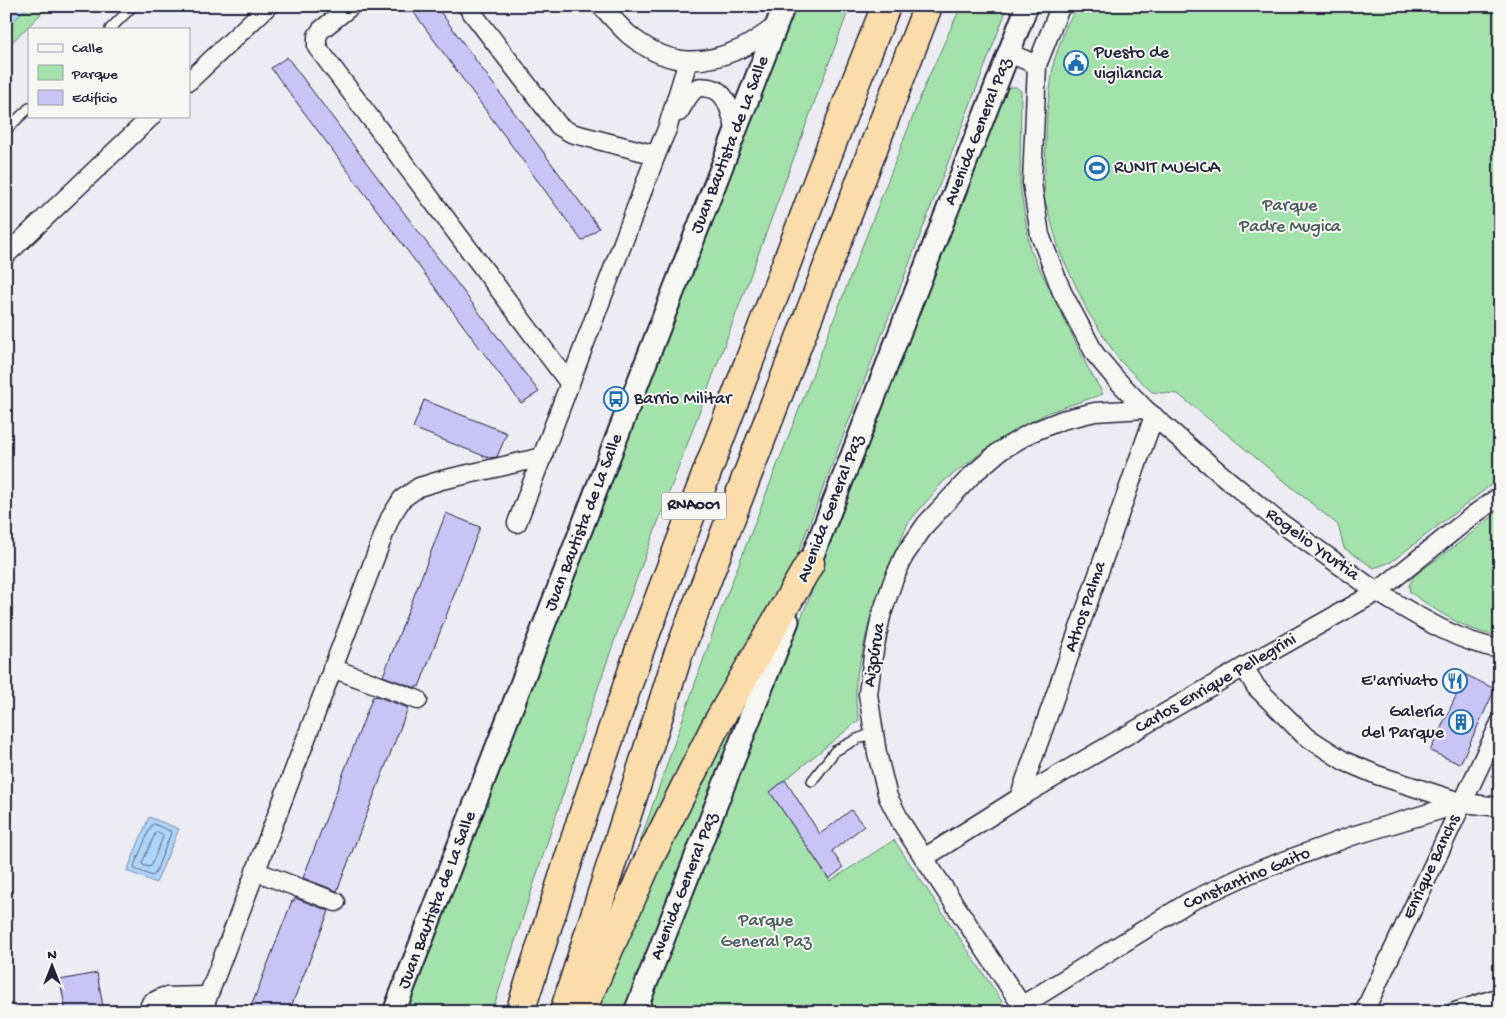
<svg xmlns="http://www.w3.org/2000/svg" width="1506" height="1018" viewBox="0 0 1506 1018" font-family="'Gochi Hand',sans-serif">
  <rect width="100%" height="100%" fill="#edecf3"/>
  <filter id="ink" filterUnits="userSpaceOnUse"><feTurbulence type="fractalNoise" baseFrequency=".02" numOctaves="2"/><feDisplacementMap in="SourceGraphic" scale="10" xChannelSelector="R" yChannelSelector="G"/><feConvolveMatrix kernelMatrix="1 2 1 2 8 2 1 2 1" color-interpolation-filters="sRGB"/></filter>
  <g filter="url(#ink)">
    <g fill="#a3e3ab" stroke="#628273">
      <polygon points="6,6 49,6 6,48"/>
      <polygon points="796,6 850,6 742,298 625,610 592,705 492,1012 407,1012"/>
      <polygon points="961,6 1008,6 794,564 730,673 640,854 636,853 719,615 925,85"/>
      <polygon points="1078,6 1500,6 1500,478 1391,562 1374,568 1344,548 1338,525 1178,394 1152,392 1119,360 1088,312 1060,252 1044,197 1047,112 1054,61 1066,26"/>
      <polygon points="1010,87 1016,87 1021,91 1020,186 1030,249 1087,366 1103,394 1049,412 998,440 944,481 908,523 883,583 870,619 861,657 856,679 856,703 859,720 770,792 830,881 894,840 1009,1012 647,1012 840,519 1006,89"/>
      <path d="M 1500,510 L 1500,636 C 1469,633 1435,610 1410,592 L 1409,585 L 1414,576 L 1463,540 Z"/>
      <polygon points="736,699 744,702 623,1012 596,1012 604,987 650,892"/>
    </g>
    <g fill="#aed4f7" stroke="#768dac">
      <polygon points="6,6 29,6 6,28"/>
      <polygon points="149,817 179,829 156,883 127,871"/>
    </g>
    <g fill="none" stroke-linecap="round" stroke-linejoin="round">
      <g stroke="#5a6986" stroke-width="1">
        <polygon points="154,824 170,831 171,833 155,874 152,876 135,869 134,866 151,826"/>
        <polygon points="157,832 162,834 163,837 151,866 148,867 143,865 142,863 155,834"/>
      </g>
    </g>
    <g fill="#cac3f5" stroke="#22223b">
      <polygon points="409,6 436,6 599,228 582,241"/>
      <polygon points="287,57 539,392 521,403 271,68"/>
      <polygon points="424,400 507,433 497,457 489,458 413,428"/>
      <polygon points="446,513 480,527 419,687 417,686 416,688 383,676"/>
      <polygon points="1454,669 1495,689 1460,764 1430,751 1457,694 1445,687"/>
      <polygon points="373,696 375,697 376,696 408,708 337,891 303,878"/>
      <polygon points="785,780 820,834 851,810 864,826 832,851 843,868 829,879 770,792"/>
      <polygon points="295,898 329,911 289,1012 249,1012 292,901 294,901"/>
      <polygon points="97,973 104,1012 66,1012 60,980"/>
    </g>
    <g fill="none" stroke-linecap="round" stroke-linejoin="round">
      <defs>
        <g id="service">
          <polyline points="110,29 133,6"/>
          <polyline points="6,130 29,108"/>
          <polyline points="812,781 835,751 857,739 873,733"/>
        </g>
        <g id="minor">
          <polyline points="351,6 321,30 317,36 317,47 570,384"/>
          <polyline points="467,6 559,126 571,133 656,155"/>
          <path d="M 601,6 C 610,15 619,26 628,34 C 664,64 697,68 740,49 C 753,43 765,34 776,26"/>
          <path d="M 1062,6 L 1059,10 L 1037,65 L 1032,183 L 1040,235 L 1062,292 L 1095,354 L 1116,379 L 1145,409 L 1222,475 L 1274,518 L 1377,592 C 1416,615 1455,641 1500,649"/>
          <polyline points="1009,53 1037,65"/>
          <polyline points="189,81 268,6"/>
          <path d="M 679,112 C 683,106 688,95 694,90 C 699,86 703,87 709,88 C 728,90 731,116 736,131"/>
          <polyline points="6,255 152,116"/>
          <polyline points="517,523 656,155 667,129 688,61"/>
          <polyline points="1244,667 1256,687 1304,735 1344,761 1377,775 1463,803 1500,807"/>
          <polyline points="332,668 418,700"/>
          <polyline points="1019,798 1154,416"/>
          <polyline points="924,858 1019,798 1244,667 1377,592 1476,513 1500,496"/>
          <polyline points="255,871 336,902"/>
          <polyline points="1022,1005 1039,995 1189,902 1249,874 1352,836 1463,803"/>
          <polyline points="147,1012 151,1003 163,997 207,996"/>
          <polyline points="202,1012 390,518 402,499 419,487 442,480 543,457"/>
          <polyline points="1026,1012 924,858 902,824 888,797 877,753 868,694 873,656 881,616 893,581 904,556 926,524 972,475 1000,451 1030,433 1062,420 1095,412 1145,409"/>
          <polyline points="1364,1012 1500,723"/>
          <polyline points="1455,1012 1500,997"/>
        </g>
        <g id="tertiary">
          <path id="s1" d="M 804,578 L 1027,6"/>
          <path id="s2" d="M 394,1012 L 784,6"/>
          <path id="s3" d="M 635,1012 L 788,621"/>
        </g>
        <g id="motorway">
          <polyline points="520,1012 581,821 641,646 847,104 886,6"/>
          <polyline points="564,1012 678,655 928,6"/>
          <polyline points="581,1012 648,861 715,727 810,563"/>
        </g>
      </defs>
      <use href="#service" stroke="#22223b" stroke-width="12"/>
      <use href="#minor" stroke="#22223b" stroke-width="21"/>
      <use href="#tertiary" stroke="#22223b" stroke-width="25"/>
      <use href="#motorway" stroke="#22223b" stroke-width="31"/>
      <use href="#service" stroke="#f6f6f2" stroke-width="9"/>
      <use href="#minor" stroke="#f6f6f2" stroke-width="18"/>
      <use href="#tertiary" stroke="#f6f6f2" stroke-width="21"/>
      <use href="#motorway" stroke="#faddab" stroke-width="28"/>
    </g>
  </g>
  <defs>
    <symbol id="civic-ring" viewBox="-11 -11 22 22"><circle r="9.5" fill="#f6f6f2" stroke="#1f6fb2" stroke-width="1.5"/><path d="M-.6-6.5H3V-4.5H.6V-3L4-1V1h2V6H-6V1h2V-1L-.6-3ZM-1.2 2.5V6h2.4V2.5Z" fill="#1f6fb2"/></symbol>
    <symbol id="stadium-ring" viewBox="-11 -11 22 22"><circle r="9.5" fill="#f6f6f2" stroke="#1f6fb2" stroke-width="1.5"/><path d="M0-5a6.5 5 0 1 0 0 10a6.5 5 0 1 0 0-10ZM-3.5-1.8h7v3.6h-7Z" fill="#1f6fb2"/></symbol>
    <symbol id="bus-ring" viewBox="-11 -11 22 22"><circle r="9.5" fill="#f6f6f2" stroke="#1f6fb2" stroke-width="1.5"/><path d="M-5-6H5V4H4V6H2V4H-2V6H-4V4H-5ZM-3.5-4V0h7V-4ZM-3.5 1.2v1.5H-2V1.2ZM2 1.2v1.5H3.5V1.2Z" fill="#1f6fb2"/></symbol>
    <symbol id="restaurant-ring" viewBox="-11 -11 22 22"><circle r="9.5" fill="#f6f6f2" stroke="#1f6fb2" stroke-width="1.5"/><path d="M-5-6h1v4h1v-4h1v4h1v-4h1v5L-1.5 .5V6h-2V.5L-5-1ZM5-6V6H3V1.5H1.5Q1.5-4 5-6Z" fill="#1f6fb2"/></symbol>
    <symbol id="building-ring" viewBox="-11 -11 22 22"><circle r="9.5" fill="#f6f6f2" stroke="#1f6fb2" stroke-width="1.5"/><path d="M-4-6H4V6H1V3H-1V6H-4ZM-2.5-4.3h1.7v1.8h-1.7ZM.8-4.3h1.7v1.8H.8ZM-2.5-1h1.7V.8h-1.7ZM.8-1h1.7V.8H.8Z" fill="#1f6fb2"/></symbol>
  </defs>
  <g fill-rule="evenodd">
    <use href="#civic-ring" x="1062" y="49" width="28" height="28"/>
    <use href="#stadium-ring" x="1083" y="154" width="28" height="28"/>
    <use href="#bus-ring" x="602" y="385" width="28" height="28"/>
    <use href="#restaurant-ring" x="1441" y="667" width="28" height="28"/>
    <use href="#building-ring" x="1447" y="708" width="28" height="28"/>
  </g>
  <g text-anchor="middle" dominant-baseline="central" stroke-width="4" stroke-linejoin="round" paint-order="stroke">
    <rect fill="#f6f6f2" stroke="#626272" stroke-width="1" x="661.5" y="492.5" width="65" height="27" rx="4"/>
    <g font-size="16" font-weight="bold" fill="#22223b">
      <text x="694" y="506">RNA001</text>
    </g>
    <g font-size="18" fill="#22223b" stroke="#f6f6f2" text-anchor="start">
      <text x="1094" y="53">Puesto de<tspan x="1094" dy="21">vigilancia</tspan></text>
      <text x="1114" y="168">RUNIT MUGICA</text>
      <text x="634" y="399">Barrio Militar</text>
      <text x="1438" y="681" text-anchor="end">E'arrivato</text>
      <text x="1444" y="712" text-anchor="end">Galería<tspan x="1444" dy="21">del Parque</tspan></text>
    </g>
    <g font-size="18" fill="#22223b" stroke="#f6f6f2">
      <text stroke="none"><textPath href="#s1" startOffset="479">Avenida General Paz</textPath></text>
      <text stroke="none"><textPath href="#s2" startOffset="930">Juan Bautista de La Salle</textPath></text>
      <text transform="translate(831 509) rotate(-69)">Avenida General Paz</text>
      <text stroke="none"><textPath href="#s2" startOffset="525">Juan Bautista de La Salle</textPath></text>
      <text transform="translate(1312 545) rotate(36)">Rogelio Yrurtia</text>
      <text transform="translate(1086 607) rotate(-71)">Athos Palma</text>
      <text transform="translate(875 655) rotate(-81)">Aizpúrua</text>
      <text transform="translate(1216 684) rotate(-30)">Carlos Enrique Pellegrini</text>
      <text transform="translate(1432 867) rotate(-65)">Enrique Banchs</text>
      <text transform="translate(1247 879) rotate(-23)">Constantino Gaito</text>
      <text stroke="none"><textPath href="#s3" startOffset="135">Avenida General Paz</textPath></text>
      <text stroke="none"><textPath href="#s2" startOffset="120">Juan Bautista de La Salle</textPath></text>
    </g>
    <g font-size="18" fill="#495c5d" stroke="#f6f6f2">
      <text x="1290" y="206">Parque<tspan x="1290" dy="21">Padre Mugica</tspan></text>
      <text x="766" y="921">Parque<tspan x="766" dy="21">General Paz</tspan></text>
    </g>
  </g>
  <rect width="1506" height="1018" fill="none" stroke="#f6f6f2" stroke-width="25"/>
  <rect x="12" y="12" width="1481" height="993" fill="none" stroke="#22223b" stroke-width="2" filter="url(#ink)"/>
  <rect x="28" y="28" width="162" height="90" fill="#f6f6f2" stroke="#a1a1a9"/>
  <rect x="38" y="44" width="25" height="8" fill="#f6f6f2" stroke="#a1a1a9"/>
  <text x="72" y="52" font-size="15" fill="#22223b">Calle</text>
  <rect x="38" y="65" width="25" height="15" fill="#a3e3ab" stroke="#a1a1a9"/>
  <text x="72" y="78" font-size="15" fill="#22223b">Parque</text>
  <rect x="38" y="90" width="25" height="15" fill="#cac3f5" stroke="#a1a1a9"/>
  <text x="72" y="102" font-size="15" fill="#22223b">Edificio</text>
  <g transform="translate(52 966)" stroke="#f6f6f2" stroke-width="4" paint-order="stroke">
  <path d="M0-4L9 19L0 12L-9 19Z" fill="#22223b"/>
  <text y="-8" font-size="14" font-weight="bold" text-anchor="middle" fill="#22223b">N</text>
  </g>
</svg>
